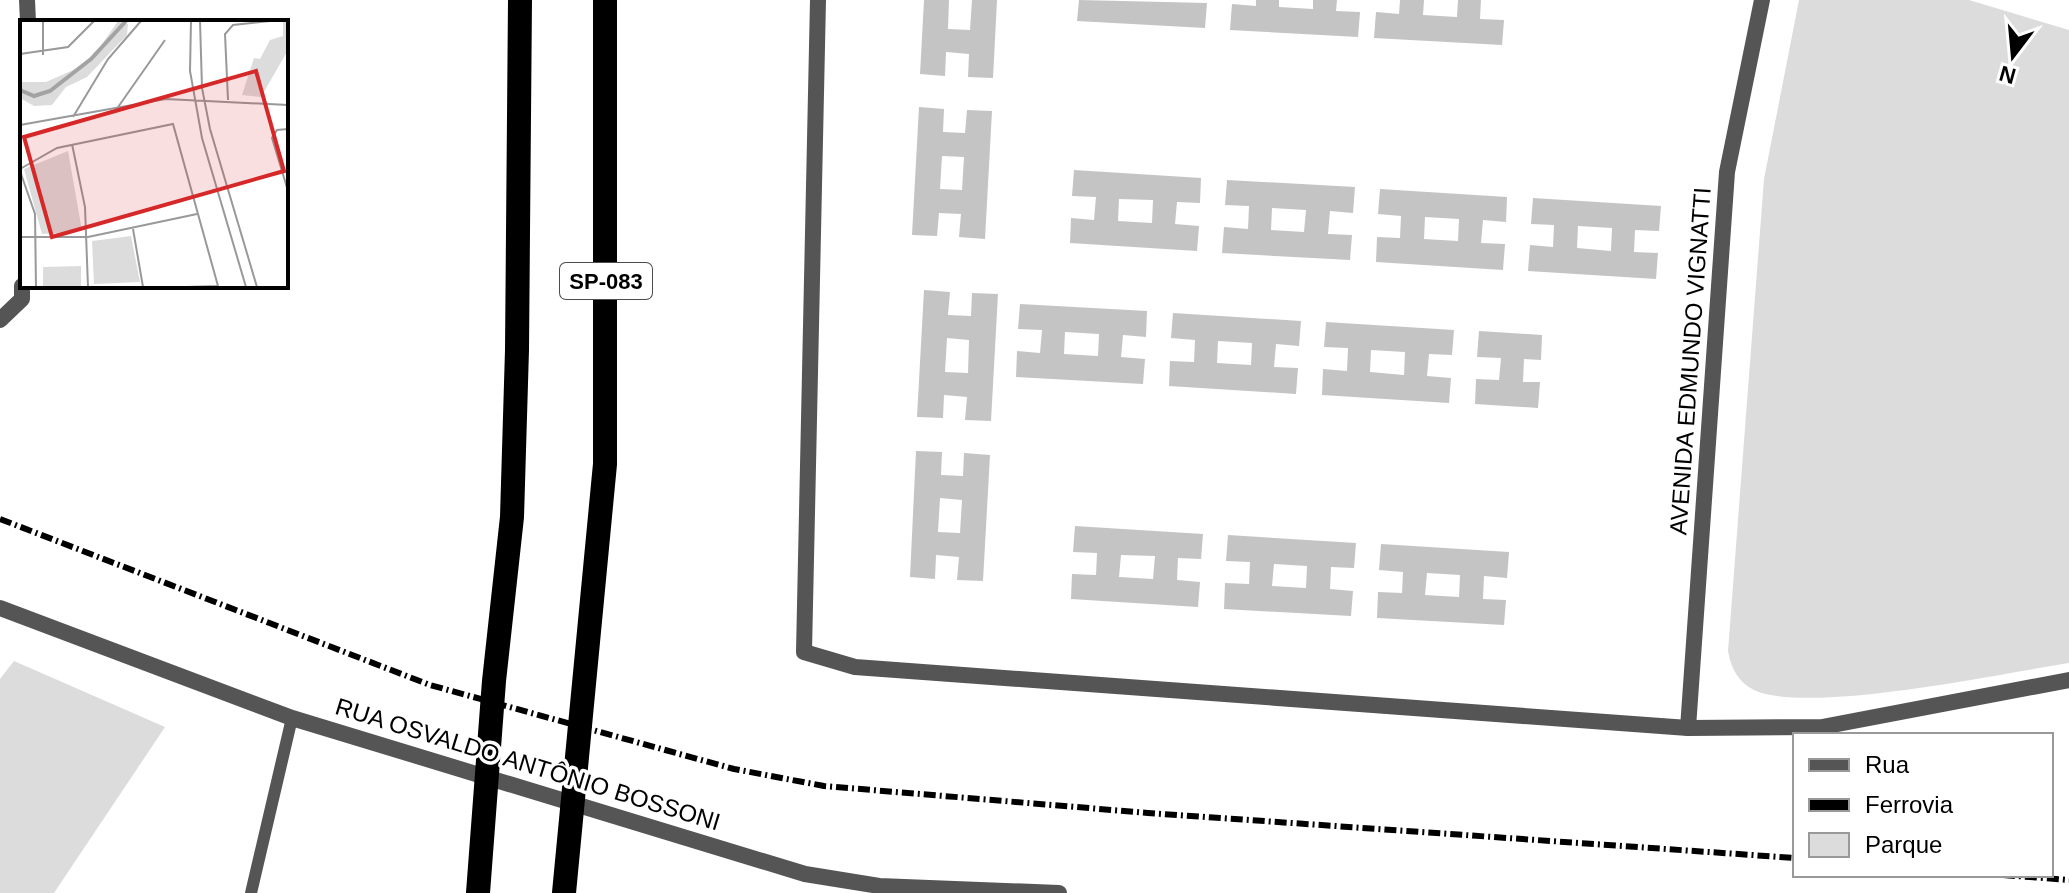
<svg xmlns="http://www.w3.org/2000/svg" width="2069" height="893" viewBox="0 0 2069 893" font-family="Helvetica,sans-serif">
  <rect width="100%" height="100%" fill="#fff"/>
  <g fill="#dcdcdc">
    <path d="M 1799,0 L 1969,0 L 2069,30 L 2069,663 C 2004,673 1807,715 1754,690 C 1738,682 1731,668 1728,651 L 1764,179 Z"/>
    <polygon points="14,661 165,727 54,893 0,893 0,679"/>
  </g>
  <g fill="#c4c4c4" fill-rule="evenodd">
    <polygon points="924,0 949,0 948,29 970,30 972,0 997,0 993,78 968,77 969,54 946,52 945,76 920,74"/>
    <polygon points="1079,0 1207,3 1205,28 1077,21"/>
    <polygon points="1256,0 1279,0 1279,7 1313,9 1313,0 1337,0 1336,11 1360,12 1358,37 1230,30 1232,4 1256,6"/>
    <polygon points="1400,0 1424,0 1423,15 1457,17 1458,0 1481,0 1480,19 1504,20 1502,45 1374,38 1376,12 1399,14"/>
    <path d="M 919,107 L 944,109 L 943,132 L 965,133 L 967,110 L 992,111 L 985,239 L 959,237 L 961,214 L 939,213 L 937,236 L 912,235 ZM 942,156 L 964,157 L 962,190 L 940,189 Z"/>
    <path d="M 1074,170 L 1201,178 L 1200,203 L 1177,202 L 1175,224 L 1199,226 L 1197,251 L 1070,243 L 1071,218 L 1094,220 L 1096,197 L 1072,196 ZM 1119,199 L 1153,200 L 1152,223 L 1118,221 Z"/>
    <path d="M 1227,180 L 1355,187 L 1353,213 L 1330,211 L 1328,234 L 1352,235 L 1350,260 L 1222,253 L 1224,227 L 1248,229 L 1249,206 L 1225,205 ZM 1272,208 L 1306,210 L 1304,232 L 1271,230 Z"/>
    <path d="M 1380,189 L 1507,197 L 1506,222 L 1483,220 L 1481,243 L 1505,244 L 1503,270 L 1376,262 L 1377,237 L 1400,238 L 1401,216 L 1378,214 ZM 1425,217 L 1459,219 L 1458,241 L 1424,239 Z"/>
    <path d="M 1533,198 L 1661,206 L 1659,231 L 1635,230 L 1634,252 L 1658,253 L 1656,279 L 1528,271 L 1530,245 L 1553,247 L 1554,225 L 1531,224 ZM 1578,226 L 1612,228 L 1611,251 L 1577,248 Z"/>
    <path d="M 924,290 L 950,292 L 948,315 L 971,316 L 972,293 L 998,294 L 991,421 L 965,420 L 967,397 L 944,395 L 943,418 L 917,417 ZM 947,338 L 969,340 L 968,373 L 945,372 Z"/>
    <path d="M 1020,304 L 1147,311 L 1146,337 L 1123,335 L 1121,357 L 1145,359 L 1143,384 L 1016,377 L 1017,351 L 1040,353 L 1042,330 L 1018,329 ZM 1065,332 L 1099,334 L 1098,356 L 1064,354 Z"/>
    <path d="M 1173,313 L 1301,321 L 1299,346 L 1276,344 L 1274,367 L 1298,368 L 1296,394 L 1169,386 L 1170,361 L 1194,362 L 1195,340 L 1171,338 ZM 1218,341 L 1252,343 L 1251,365 L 1217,363 Z"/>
    <path d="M 1326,322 L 1454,330 L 1452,355 L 1429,354 L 1427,376 L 1451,378 L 1449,403 L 1322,395 L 1323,369 L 1347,371 L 1348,348 L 1324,347 ZM 1371,350 L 1405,352 L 1404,375 L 1370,372 Z"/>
    <polygon points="1479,331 1542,335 1541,360 1524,359 1523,382 1540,382 1538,408 1475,404 1476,379 1499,380 1501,358 1477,357"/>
    <path d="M 916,451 L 942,452 L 941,475 L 963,476 L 964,453 L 990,455 L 983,581 L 957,580 L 959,557 L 936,555 L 935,579 L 910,577 ZM 940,498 L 962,500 L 960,533 L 938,532 Z"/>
    <path d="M 1075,526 L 1203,534 L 1201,559 L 1178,558 L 1177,580 L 1200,582 L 1198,607 L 1071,599 L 1072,574 L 1096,575 L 1097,553 L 1073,552 ZM 1121,555 L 1155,556 L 1153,579 L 1119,577 Z"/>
    <path d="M 1228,535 L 1356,543 L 1354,568 L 1331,567 L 1330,589 L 1353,591 L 1351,616 L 1224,609 L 1225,583 L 1249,584 L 1250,562 L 1226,561 ZM 1274,564 L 1307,566 L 1306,588 L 1272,586 Z"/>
    <path d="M 1381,544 L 1509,552 L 1507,578 L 1484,576 L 1483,599 L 1506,600 L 1504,625 L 1377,618 L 1378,592 L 1402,593 L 1403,572 L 1379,570 ZM 1427,573 L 1460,575 L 1459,597 L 1425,595 Z"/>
  </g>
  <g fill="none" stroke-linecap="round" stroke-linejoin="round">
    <polyline stroke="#555" stroke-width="12" points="251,893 292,718"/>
    <g stroke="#555" stroke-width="16">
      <polyline points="27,0 28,22"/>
      <polyline points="818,0 804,652 855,667 1688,728 1822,727 2069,680"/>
      <polyline points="0,320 22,299 22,286"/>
      <polyline points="1688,728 1727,172 1762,0"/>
    </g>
    <polyline stroke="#555" stroke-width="16" points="0,608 292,718 805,874 879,886 1059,893"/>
    <g stroke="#000" stroke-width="24">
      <polyline points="478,893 494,681 512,517 517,350 520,0"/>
      <polyline points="564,893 605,464 605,0"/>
    </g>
    <g stroke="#000" stroke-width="6" stroke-dasharray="12 4 2 4" stroke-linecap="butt">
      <polyline points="0,519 430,685 734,769 824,786 1148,813 1795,858"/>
      <polyline points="2003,875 2069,880"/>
    </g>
  </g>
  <g text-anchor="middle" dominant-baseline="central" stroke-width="7" stroke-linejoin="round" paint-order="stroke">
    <rect fill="#fff" stroke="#4c4c4c" stroke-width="2" x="560" y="263" width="92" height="36" rx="6"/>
    <g font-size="22" font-weight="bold" fill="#000">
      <text x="606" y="281">SP-083</text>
    </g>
    <g font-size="24" fill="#000" stroke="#fff">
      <text transform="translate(1690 361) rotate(-86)">AVENIDA EDMUNDO VIGNATTI</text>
      <text transform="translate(528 764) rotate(17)">RUA OSVALDO ANTÔNIO BOSSONI</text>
    </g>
  </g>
  <g transform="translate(20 20)">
    <rect width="268" height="268" fill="#fff"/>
    <path d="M 98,1 L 108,4 L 107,15 L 67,57 L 46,67 L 32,85 L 14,86 L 0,78 L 0,62 L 26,62 L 69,43 ZM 263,1 L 268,1 L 268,30 L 241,77 L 222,75 L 234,38 L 240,39 L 250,20 L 263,16 ZM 48,131 L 62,211 L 22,214 L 4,149 ZM 111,216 L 120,262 L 74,264 L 72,221 ZM 61,246 L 61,267 L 23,267 L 23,247 Z" fill="#dcdcdc"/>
    <path fill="none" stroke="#a3a3a3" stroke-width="4" d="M 0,70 L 14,76 L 30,71 L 71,39 L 106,1"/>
    <path fill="none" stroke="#999" stroke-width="2" d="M 171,1 L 170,51 L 182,118 L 226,267M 180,1 L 182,68 L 190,109 L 237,267M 23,2 L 23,35M 0,34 L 48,27 L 74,1M 208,80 L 205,14 L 213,5 L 250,1M 96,90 L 145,20M 53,97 L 88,39 L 121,1M 0,105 L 146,79 L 268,85M 268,109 L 257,110 L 252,118 L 268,171M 52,124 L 65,187 L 68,267M 0,149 L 37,128 L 153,104 L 198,266M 0,151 L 15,194 L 16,267M 113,209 L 123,267M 0,217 L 68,217 L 177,194M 166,267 L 198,266"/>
    <path fill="#d62828" fill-opacity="0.15" stroke="#d62828" stroke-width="4" d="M 236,51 L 264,151 L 32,217 L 4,117 Z"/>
    <rect width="268" height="268" fill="none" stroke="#000" stroke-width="4"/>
  </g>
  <rect x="1793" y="733" width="260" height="144" fill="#ffffff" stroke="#999999" stroke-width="2"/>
  <rect x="1809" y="759" width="40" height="12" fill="#555555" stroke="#999999" stroke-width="2"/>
  <text x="1865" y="773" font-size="24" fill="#000000">Rua</text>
  <rect x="1809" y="799" width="40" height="12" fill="#000000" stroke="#999999" stroke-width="2"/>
  <text x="1865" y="813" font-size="24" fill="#000000">Ferrovia</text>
  <rect x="1809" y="833" width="40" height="24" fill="#dcdcdc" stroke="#999999" stroke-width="2"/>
  <text x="1865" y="853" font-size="24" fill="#000000">Parque</text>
  <g transform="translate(2013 56) rotate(196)" stroke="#ffffff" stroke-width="6" paint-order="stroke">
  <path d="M0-6L14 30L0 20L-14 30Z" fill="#000000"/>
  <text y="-12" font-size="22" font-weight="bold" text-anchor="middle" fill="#000000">N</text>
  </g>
</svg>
